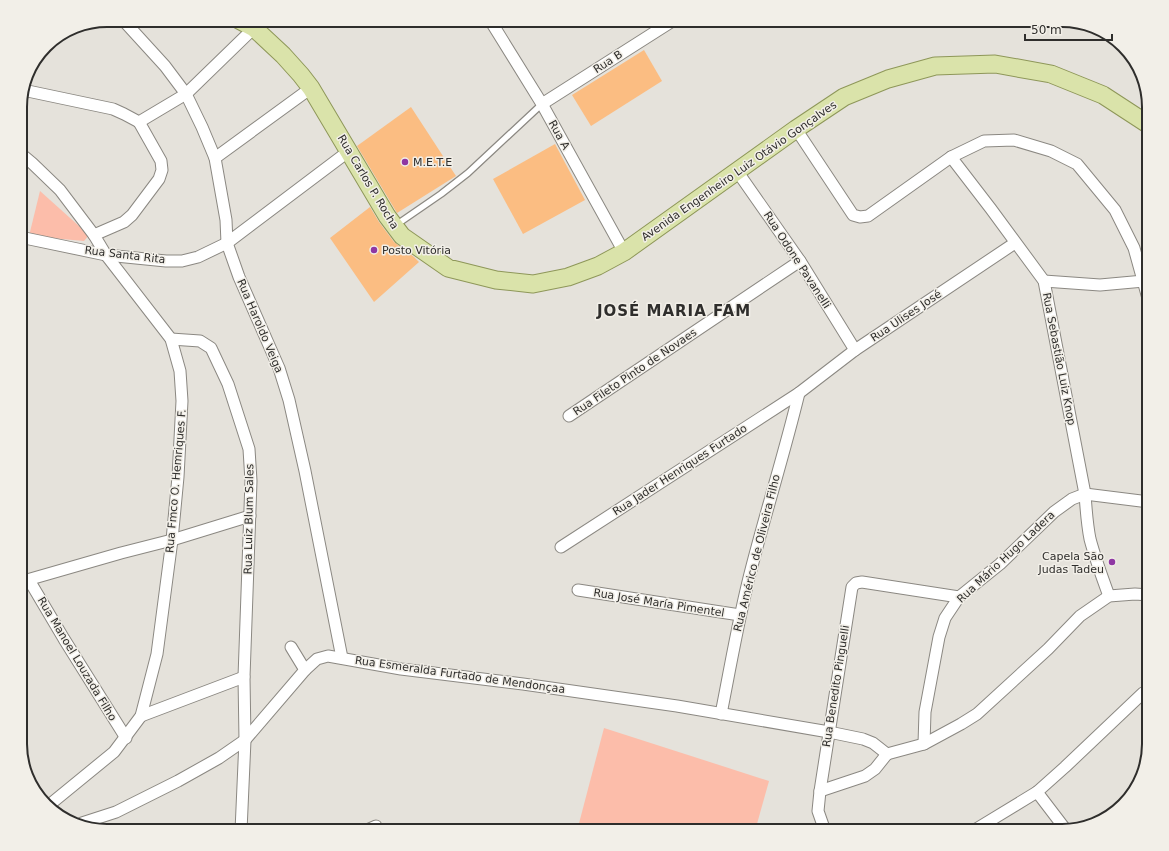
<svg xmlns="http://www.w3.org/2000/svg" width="1169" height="851" viewBox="0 0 1169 851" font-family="'DejaVu Sans',sans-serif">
  <rect width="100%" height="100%" fill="#e5e2db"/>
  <g fill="#fcbdaa">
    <polygon points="40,191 89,235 84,241 29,236"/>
    <polygon points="604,728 769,781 755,831 577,831"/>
  </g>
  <g fill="#fbbd82">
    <polygon points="644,50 662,81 591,126 572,95"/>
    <polygon points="411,107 456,176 397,213 357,146"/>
    <polygon points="555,144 585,200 523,234 493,179"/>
    <polygon points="370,207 379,222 394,242 414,257 419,262 374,302 330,238"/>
  </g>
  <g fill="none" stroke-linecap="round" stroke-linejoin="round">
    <defs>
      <polyline id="lane" points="396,225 441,194 468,173 542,104"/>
      <g id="street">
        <polyline points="123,20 165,66 186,94 202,127 215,158 226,220 227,243 239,277 279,368 289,400 305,471 342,658"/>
        <polyline points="490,20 542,104 624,252"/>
        <polyline points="23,90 113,109 124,114 139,122 186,94 254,28"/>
        <polyline points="542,104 674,20"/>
        <polyline points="796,129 853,215 860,217 868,216 951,157 984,141 1014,140 1051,151 1077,164 1115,210 1134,248 1149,302"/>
        <polyline points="20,153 32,163 60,190 94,235 106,255 171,339 180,371 182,401 178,477 172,540 157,654 141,716 114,752 48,806"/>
        <path d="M 951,157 L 991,209 L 1044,281 L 1085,494 C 1086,509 1087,524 1090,539 C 1095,558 1102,577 1109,596"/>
        <polyline points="215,158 311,88"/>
        <polyline points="737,171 800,261 855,350"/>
        <polyline points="94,235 124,222 132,215 159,179 162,170 161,161 139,122"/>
        <polyline points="20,237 106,255 166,261 182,261 198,257 227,243 349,151"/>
        <polyline points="1044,281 1100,285 1144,281"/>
        <polyline points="171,339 200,341 211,348 228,384 249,449 251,481 244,677 245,740 241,831"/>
        <polyline points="569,416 800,261"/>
        <polyline points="561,547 799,393 855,350 1015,243"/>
        <polyline points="29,580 64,639 126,738"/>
        <polyline points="20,582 121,553 172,540 250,516"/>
        <polyline points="578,590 740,615"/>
        <polyline points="291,647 305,670"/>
        <path d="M 721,714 C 731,664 739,615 752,566 C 767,508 785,451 799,393"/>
        <polyline points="141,716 244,677"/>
        <polyline points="924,744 925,712 939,637 945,618 959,597 1000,564 1054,512 1072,499 1085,494 1149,502"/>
        <polyline points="887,754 924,744 961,724 977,714 1048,649 1080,616 1109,596 1135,594 1149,595"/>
        <polyline points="820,791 865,776 875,769 887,754"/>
        <polyline points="1037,792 1066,830"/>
        <polyline points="82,823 116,812 178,781 219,758 245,740 305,670 317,659 328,656 401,669 523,684 677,706 829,732 863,739 873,743 887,754"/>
        <polyline points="365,831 376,826"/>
        <polyline points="825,831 818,811 820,791 852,587 856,583 862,582 959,597"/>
        <polyline points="973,831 1037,792 1065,767 1143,693 1149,690"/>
      </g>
      <polyline id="primary" points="239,20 254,28 283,55 301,75 311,88 387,216 402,236 448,268 496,280 533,284 568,277 598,266 624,252 796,129 844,97 888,79 935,66 995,64 1051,74 1103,95 1149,125"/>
    </defs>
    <use href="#lane" stroke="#8b8882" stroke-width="8"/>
    <use href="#street" stroke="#8b8882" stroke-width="13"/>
    <use href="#primary" stroke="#8e9759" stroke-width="19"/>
    <use href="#lane" stroke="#fff" stroke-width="5.5"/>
    <use href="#street" stroke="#fff" stroke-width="11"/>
    <use href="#primary" stroke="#dae3aa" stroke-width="17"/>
  </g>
  <g fill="#8f37a3" stroke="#f2efe8" stroke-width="1.5">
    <circle cx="405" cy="162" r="4"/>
    <circle cx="374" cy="250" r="4"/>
    <circle cx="1112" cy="562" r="4"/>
  </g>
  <g text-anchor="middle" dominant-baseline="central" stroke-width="3" stroke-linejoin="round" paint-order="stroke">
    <g font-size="11" fill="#2f2e2c" stroke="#f2efe8">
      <text transform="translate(608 62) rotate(-33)">Rua B</text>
      <text transform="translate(559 135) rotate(61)">Rua A</text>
      <text transform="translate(739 171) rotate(-35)">Avenida Engenheiro Luiz Otávio Gonçalves</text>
      <text transform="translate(368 182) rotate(59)">Rua Carlos P. Rocha</text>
      <text transform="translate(125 255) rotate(7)">Rua Santa Rita</text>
      <text transform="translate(797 260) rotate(57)">Rua Odone Pavanelli</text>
      <text transform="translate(906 316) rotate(-34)">Rua Ulises José</text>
      <text transform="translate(260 326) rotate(67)">Rua Haroldo Veiga</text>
      <text transform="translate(1059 359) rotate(79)">Rua Sebastião Luiz Knop</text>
      <text transform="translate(635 372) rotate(-34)">Rua Fileto Pinto de Novaes</text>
      <text transform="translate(680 470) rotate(-33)">Rua Jader Henriques Furtado</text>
      <text transform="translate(176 481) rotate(-85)">Rua Fmco O. Hemriques F.</text>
      <text transform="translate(249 519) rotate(-89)">Rua Luiz Blum Sales</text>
      <text transform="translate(757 553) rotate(-76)">Rua Américo de Oliveira Filho</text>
      <text transform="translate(1006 557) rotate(-43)">Rua Mário Hugo Ladera</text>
      <text transform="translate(659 603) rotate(9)">Rua José María Pimentel</text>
      <text transform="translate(77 659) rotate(59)">Rua Manoel Louzada Filho</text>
      <text transform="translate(460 675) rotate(8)">Rua Esmeralda Furtado de Mendonçaa</text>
      <text transform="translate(836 686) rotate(-81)">Rua Benedito Pinguelli</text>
    </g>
    <g font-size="11" fill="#2f2e2c" stroke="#f2efe8" text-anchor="start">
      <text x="413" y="162">M.E.T.E</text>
      <text x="382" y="250">Posto Vitória</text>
      <text x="1104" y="556" text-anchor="end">Capela São<tspan x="1104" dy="13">Judas Tadeu</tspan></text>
    </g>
    <g font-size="15" font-weight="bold" letter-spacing="1" fill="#2f2e2c" stroke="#f2efe8">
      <text x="674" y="311">JOSÉ MARIA FAM</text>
    </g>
  </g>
  <path d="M0 0H1169V851H0ZM107 27H1062A80 80 0 0 1 1142 107V744A80 80 0 0 1 1062 824H107A80 80 0 0 1 27 744V107A80 80 0 0 1 107 27Z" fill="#f2efe8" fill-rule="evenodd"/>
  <path fill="none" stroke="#2f2e2c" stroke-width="2" d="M107 27H1062A80 80 0 0 1 1142 107V744A80 80 0 0 1 1062 824H107A80 80 0 0 1 27 744V107A80 80 0 0 1 107 27Z"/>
  <path d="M1025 34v6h87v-6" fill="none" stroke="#2f2e2c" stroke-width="2"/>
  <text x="1031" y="34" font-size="12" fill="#2f2e2c" stroke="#f2efe8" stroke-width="3" paint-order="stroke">50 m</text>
</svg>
